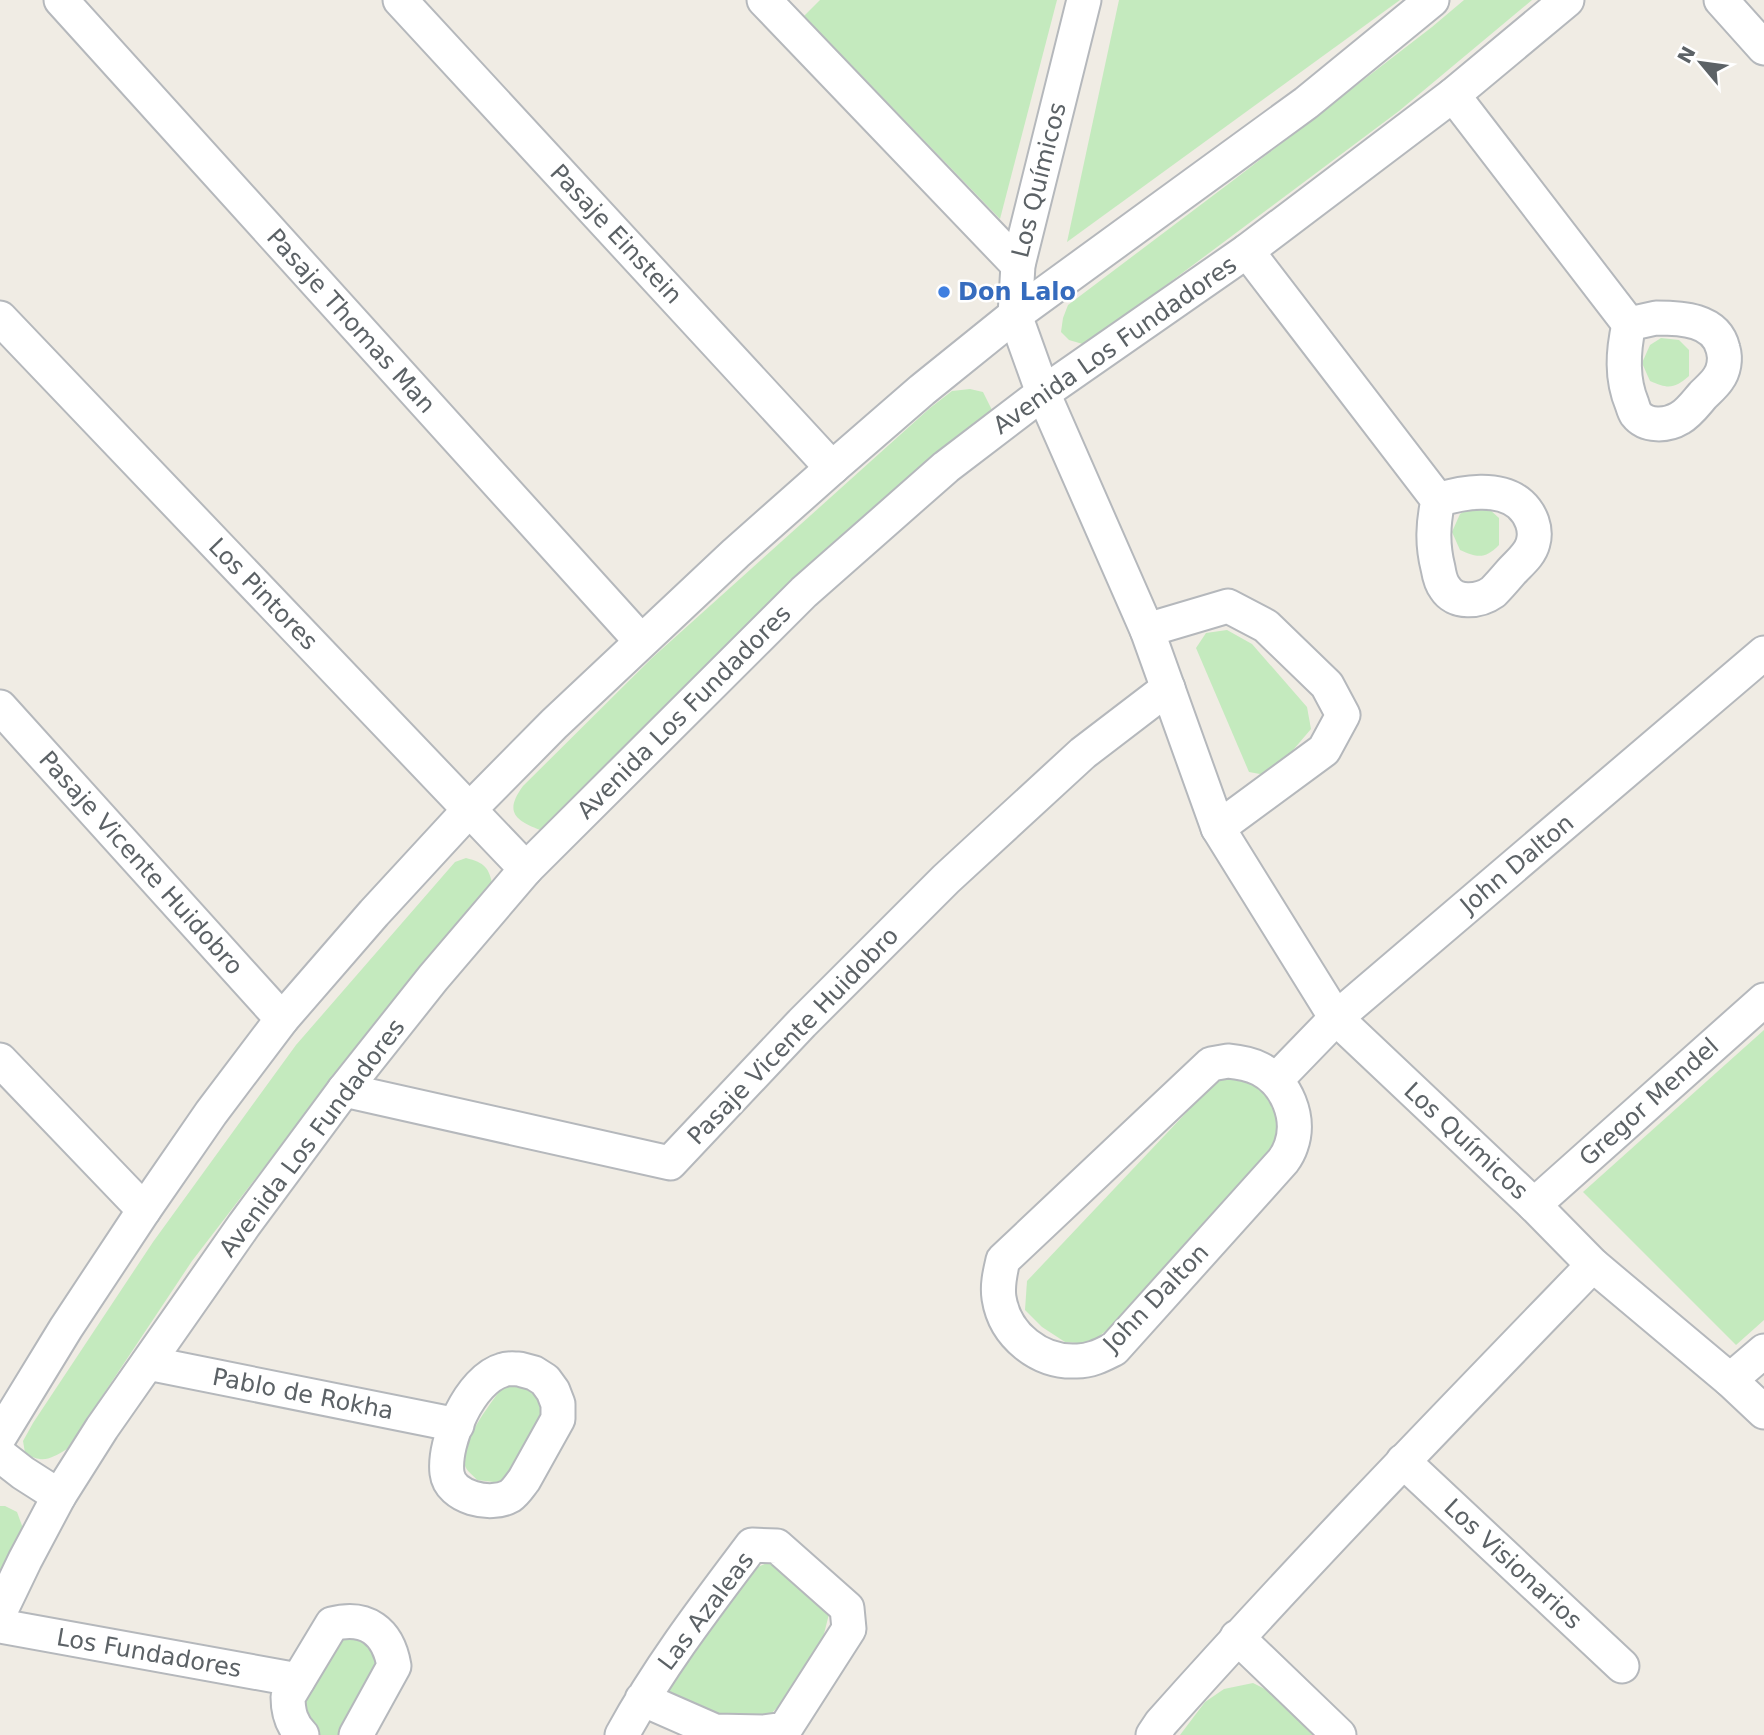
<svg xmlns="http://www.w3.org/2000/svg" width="1764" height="1735" viewBox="0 0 1764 1735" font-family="'DejaVu Sans',sans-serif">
  <rect width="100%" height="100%" fill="#f0ece4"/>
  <g fill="#c4eabe">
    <polygon points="820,0 1057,0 1000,219 804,16"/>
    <polygon points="1119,0 1400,0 1067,242"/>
    <polygon points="1464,0 1532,0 1399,111 1086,345 1069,340 1061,332 1063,318 1068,305 1235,179 1432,27"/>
    <path d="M 1661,338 L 1679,340 L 1689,350 L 1689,376 C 1674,389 1668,389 1650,381 L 1642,363 L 1650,345 Z"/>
    <path d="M 970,389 L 983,392 L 992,410 L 990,427 L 863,527 L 540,830 C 515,820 504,812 523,786 L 652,658 L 930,408 L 952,391 Z"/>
    <path d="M 1471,507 L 1489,509 L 1499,518 L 1499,545 C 1485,559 1478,558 1460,550 L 1452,532 L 1460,514 Z"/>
    <polygon points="1227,630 1252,644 1307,707 1311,729 1271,776 1249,772 1196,648 1206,633"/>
    <path d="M 466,858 C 485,863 489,867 493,887 L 312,1105 L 192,1261 L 67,1449 C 50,1459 43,1464 25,1453 L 23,1441 L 33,1423 L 153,1242 L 296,1045 L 455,862 Z"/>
    <polygon points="1764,1030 1764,1320 1736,1345 1583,1192"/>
    <polygon points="1239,1075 1263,1084 1282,1111 1275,1146 1121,1318 1090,1344 1065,1342 1042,1327 1025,1310 1027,1281 1218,1079"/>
    <path d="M 504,1385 L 530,1385 L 543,1402 L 542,1420 L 502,1483 L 477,1480 C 474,1476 468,1472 466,1468 C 455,1447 492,1402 504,1385 Z"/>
    <polygon points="0,1506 5,1506 17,1512 24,1531 0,1579"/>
    <polygon points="769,1562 781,1567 829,1614 823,1638 788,1696 771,1714 756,1721 721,1716 664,1693 747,1572"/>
    <polygon points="343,1639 369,1640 381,1656 343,1735 316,1735 303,1705 316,1679"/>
    <polygon points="1253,1683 1273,1693 1318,1735 1180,1735 1205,1702 1224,1689"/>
  </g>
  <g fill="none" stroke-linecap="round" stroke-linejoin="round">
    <defs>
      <g id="street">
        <polyline points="61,0 641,641"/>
        <polyline points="400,0 832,468"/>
        <polyline points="764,0 1018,265"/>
        <polyline points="1084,0 1018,265 1015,315 1043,393 1147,630 1218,828 1336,1018 1534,1205 1593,1265 1730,1380 1764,1412"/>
        <polyline points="1721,0 1764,48"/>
        <polyline points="1453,95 1629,324"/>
        <path d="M 1247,251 L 1438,500 C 1433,524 1432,544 1438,568 C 1439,574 1441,583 1445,588 C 1455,604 1479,602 1493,592 C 1499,586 1505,579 1511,572 C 1519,563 1530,555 1533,543 C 1537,529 1531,514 1520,504 C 1499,486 1463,492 1438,500"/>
        <polyline points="0,318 526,869"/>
        <path d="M 1656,318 C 1681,318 1716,319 1723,349 C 1726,359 1724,371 1718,379 C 1714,385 1708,390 1703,395 C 1696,403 1689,413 1680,418 C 1667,426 1646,427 1636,414 C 1634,411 1633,407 1632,404 C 1621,378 1623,351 1629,324 Z"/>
        <polyline points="1147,630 1228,606 1266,626 1327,685 1343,715 1324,750 1218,828"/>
        <polyline points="0,707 282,1019"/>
        <polyline points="0,1060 144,1210"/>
        <path d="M 1228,1061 C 1239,1062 1250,1064 1260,1069 C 1287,1083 1301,1118 1291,1146 C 1289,1152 1286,1157 1283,1161 L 1114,1349 C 1102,1355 1091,1361 1077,1361 C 1040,1363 1005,1336 999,1298 C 997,1285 1000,1273 1003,1260 L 1211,1064 Z"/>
        <polyline points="1276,1080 1336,1018 1764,653"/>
        <polyline points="344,1090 670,1163 802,1023 946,879 1083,753 1168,688"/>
        <polyline points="1534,1205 1764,1000"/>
        <polyline points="148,1363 457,1425"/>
        <path d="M 519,1369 L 534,1373 L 545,1380 L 553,1391 L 558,1404 L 558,1419 L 524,1480 C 520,1485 516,1492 510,1496 C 491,1507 450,1498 447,1473 C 443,1442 470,1379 503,1370 C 508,1368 514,1369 519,1369 Z"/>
        <polyline points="1730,1380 1764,1351"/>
        <polyline points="0,1436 66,1328 144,1210 211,1113 282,1019 374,913 469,810 554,724 736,553 832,468 922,390 1015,315 1306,103 1432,0"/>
        <polyline points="0,1455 23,1473 59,1496"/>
        <polyline points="1403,1461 1622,1666"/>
        <polyline points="0,1612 25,1560 59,1496 102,1428 244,1225 344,1090 433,978 526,869 804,592 946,467 1043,393 1247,251 1453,95 1567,0"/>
        <polyline points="0,1626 298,1680"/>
        <polyline points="1237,1637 1339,1735"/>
        <path d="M 302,1735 C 291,1724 288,1712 288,1697 L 332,1624 C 366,1615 388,1631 394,1666 L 356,1735"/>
        <path d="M 622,1735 C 659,1667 706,1606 752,1545 L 777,1546 L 847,1608 L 849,1629 L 785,1729 L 764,1732 L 715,1731 L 642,1699"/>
        <path d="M 1153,1735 L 1161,1723 C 1301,1566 1447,1416 1593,1265"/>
      </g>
    </defs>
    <use href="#street" stroke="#b5b8bc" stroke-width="37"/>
    <use href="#street" stroke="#fff" stroke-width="33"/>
  </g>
  <circle fill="#3f7fe0" stroke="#fff" stroke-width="2.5" cx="944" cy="292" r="7"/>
  <g text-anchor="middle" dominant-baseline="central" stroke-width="5" stroke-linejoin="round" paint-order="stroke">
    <g font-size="24" fill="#5c6266" stroke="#fff">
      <text transform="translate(1039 180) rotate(-76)">Los Químicos</text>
      <text transform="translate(616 234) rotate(47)">Pasaje Einstein</text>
      <text transform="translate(351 321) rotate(48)">Pasaje Thomas Man</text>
      <text transform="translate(1115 345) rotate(-35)">Avenida Los Fundadores</text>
      <text transform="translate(263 594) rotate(46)">Los Pintores</text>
      <text transform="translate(684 712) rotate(-45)">Avenida Los Fundadores</text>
      <text transform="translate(141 863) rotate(48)">Pasaje Vicente Huidobro</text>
      <text transform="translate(1517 864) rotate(-40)">John Dalton</text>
      <text transform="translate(793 1036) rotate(-46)">Pasaje Vicente Huidobro</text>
      <text transform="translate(1649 1102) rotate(-42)">Gregor Mendel</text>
      <text transform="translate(312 1138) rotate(-53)">Avenida Los Fundadores</text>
      <text transform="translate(1466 1141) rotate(43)">Los Químicos</text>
      <text transform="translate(1156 1298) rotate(-46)">John Dalton</text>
      <text transform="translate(303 1394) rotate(11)">Pablo de Rokha</text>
      <text transform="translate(1513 1564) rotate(43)">Los Visionarios</text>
      <text transform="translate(706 1611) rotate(-53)">Las Azaleas</text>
      <text transform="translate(149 1653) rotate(10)">Los Fundadores</text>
    </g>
    <g font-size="24" font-weight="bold" fill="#366cbe" stroke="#fff" text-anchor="start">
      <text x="958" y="292">Don Lalo</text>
    </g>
  </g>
  <g transform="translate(1701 63) rotate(299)" stroke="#ffffff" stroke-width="5" paint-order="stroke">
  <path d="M0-5L12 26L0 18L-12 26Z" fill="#5c6266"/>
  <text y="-10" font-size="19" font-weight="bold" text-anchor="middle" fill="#5c6266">N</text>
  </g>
</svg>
